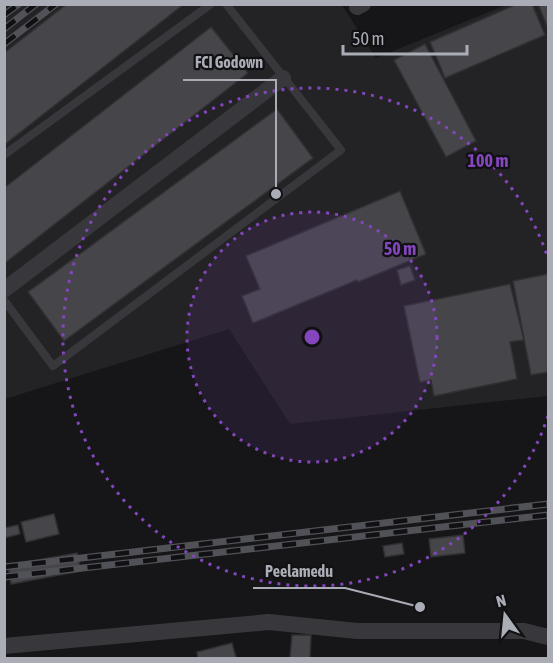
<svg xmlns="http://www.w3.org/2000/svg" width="553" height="663" viewBox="0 0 553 663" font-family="'Asap Condensed',sans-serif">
  <rect width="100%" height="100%" fill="#161618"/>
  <polygon fill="#232225" points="5,5 342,5 376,58 506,5 548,5 548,396 290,424 229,329 5,399"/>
  <g fill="#46464a" stroke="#313134" stroke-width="1.5">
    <polygon points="67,4 184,4 4,145 4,53"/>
    <polygon points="517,4 532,4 545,35 445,78 430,42"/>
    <polygon points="538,4 548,4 548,28"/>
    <polygon points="211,27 248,73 5,263 4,188"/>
    <polygon points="425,44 476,141 446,157 394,60"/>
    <polygon points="277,109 313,158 64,341 28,292"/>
    <polygon points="400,191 426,254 358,282 357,280 253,323 242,296 260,289 246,256"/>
    <polygon points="410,266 415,280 401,285 397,270"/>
    <polygon points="548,274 548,372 531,375 513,281"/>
    <polygon points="510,284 524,340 510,342 517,379 434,396 431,380 420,382 404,306"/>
    <polygon points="54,514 59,534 26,542 21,522"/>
    <polygon points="18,525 20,534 4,538 4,528"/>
    <polygon points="463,535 465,553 431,557 429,539"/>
    <polygon points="402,543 404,554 385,557 383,546"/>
    <polygon points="77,553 81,571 11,584 8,565"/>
    <polygon points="292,635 311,635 310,658 290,658"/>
    <polygon points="232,643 236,658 198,658 197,652"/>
  </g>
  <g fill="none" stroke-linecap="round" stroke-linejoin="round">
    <g stroke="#38383c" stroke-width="8">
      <polyline points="4,155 211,4"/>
      <polyline points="4,300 53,366 341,150 226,4"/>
    </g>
    <g stroke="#38383c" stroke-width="16">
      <polyline points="357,7 363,4"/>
      <polyline points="4,290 283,78"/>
      <polyline points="4,646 269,622 357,631 524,631 548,637"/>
    </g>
    <defs>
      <g id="rail">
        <polyline points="4,15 19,4"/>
        <polyline points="4,29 36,4"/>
        <polyline points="4,44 56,4"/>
        <polyline points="4,567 548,504"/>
        <polyline points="4,577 548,515"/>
      </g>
    </defs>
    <use href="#rail" stroke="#515257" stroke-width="7"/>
    <use href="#rail" stroke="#111113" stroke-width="4.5" stroke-dasharray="14" stroke-linecap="butt"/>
  </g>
  <circle cx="312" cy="337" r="125" fill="#8446bd" fill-opacity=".12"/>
  <g fill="none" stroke="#8446bd" stroke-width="3" stroke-dasharray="3 6">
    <circle cx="312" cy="337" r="125"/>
    <path d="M548 416A249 249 0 1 1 548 258"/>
  </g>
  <circle cx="312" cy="337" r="9" fill="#8446bd" stroke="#111113" stroke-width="3"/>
  <g font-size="18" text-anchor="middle" font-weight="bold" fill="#8446bd" stroke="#111113" stroke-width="4.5" stroke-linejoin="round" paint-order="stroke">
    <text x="488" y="167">100 m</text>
    <text x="400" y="255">50 m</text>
  </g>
  <path fill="none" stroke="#aaadb6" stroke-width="2" d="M276 194L276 80H183M420 607L345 588H253"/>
  <g fill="#aaadb6" stroke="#111113" stroke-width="2">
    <circle cx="276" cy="194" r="6"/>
    <circle cx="420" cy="607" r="6"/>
  </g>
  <g font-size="16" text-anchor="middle" font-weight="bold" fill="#aaadb6" stroke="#111113" stroke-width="4.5" stroke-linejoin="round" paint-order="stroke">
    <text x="229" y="68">FCI Godown</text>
    <text x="299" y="577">Peelamedu</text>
  </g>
  <rect width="553" height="663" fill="none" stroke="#aaadb6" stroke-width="12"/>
  <g transform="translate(505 615) rotate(345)" stroke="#111113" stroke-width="4.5" paint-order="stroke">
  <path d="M0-4.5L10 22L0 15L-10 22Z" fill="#aaadb6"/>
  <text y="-9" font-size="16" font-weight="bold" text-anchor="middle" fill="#aaadb6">N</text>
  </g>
  <path d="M343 45v9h124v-9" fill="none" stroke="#aaadb6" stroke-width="3"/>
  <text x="352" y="45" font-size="18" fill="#aaadb6" stroke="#111113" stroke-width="4.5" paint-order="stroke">50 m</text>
</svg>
